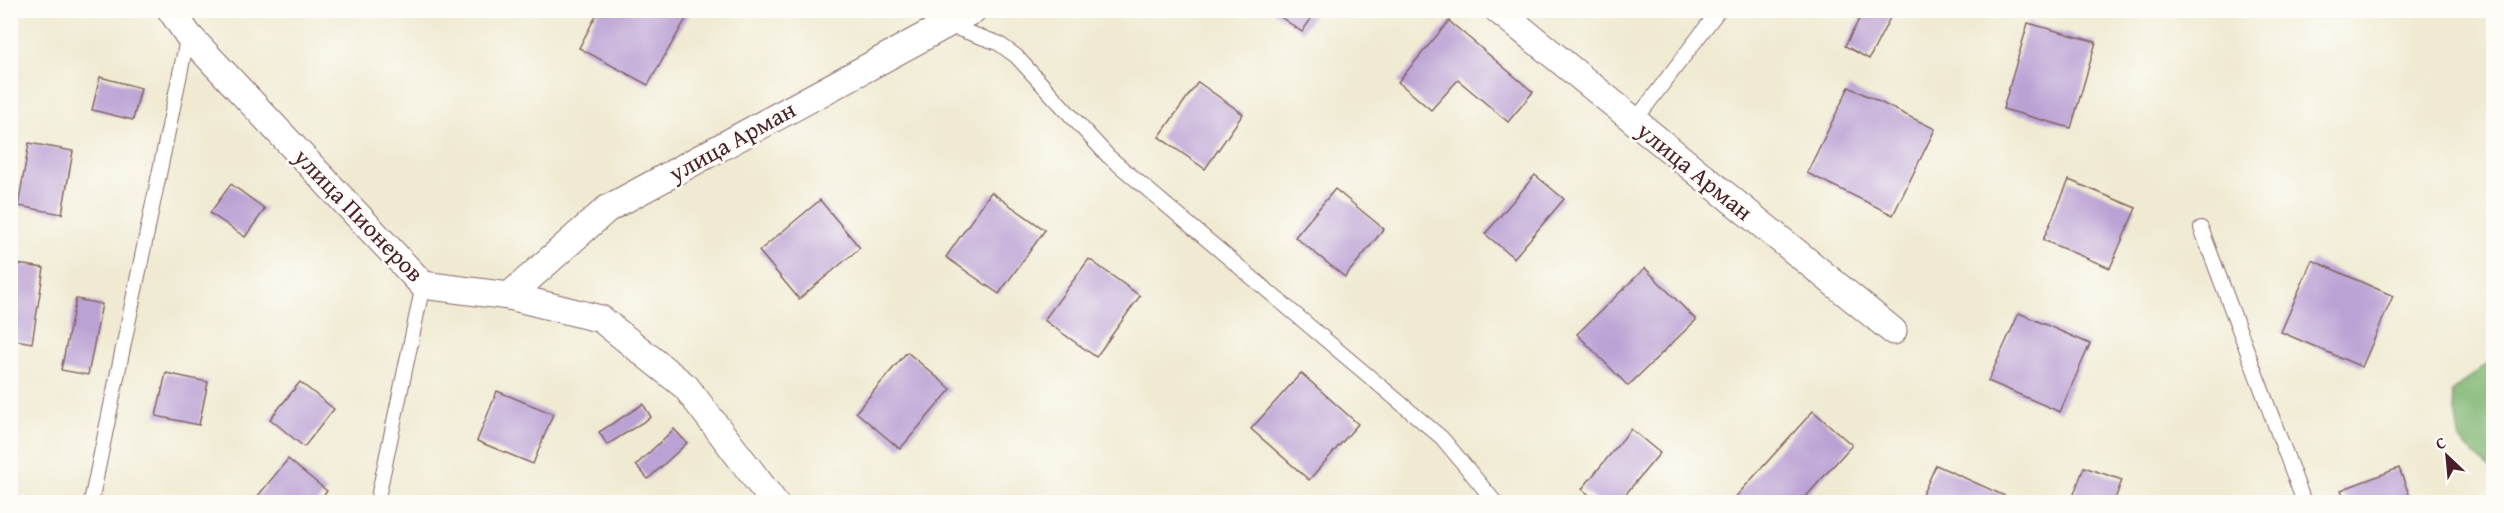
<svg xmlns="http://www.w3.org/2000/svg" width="2504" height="513" viewBox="0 0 2504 513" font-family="'Gentium Book Plus',serif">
  <rect width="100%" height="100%" fill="#fdfcf7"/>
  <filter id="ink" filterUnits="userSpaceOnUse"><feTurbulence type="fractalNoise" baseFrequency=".0167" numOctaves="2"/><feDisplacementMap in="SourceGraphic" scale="12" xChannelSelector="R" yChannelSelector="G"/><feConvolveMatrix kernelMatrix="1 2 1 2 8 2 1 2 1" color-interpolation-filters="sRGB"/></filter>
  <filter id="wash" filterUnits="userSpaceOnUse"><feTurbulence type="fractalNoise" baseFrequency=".008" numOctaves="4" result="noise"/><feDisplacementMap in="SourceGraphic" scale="24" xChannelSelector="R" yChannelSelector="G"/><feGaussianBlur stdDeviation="1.35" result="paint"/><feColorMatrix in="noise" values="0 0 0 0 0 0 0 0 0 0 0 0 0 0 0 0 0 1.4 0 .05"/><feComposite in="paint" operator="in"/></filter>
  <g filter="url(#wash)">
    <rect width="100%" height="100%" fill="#f0ead2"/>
    <polygon fill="#7fb572" stroke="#646a4e" stroke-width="1.5" points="2493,359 2494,359 2493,472 2460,441 2452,392"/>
    <g id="blocks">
      <g fill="#bba2d4">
        <polygon points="599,10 691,10 648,85 579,48"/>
        <polygon points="1271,10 1317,10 1302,32"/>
        <polygon points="1864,10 1894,10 1869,59 1845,46"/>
        <polygon points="1449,21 1533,92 1508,122 1458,80 1431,110 1398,82"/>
        <polygon points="2028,23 2096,42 2071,128 2003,109"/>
        <polygon points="100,77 141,88 133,120 92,110"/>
        <polygon points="1198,82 1243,114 1205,169 1159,137"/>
        <polygon points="1849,87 1935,129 1893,215 1807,173"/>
        <polygon points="29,143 73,151 62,214 18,206"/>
        <polygon points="1535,175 1564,199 1514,258 1485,234"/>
        <polygon points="2069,180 2136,208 2110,268 2043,240"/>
        <polygon points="231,184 265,209 245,237 210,213"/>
        <polygon points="1335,189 1384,229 1345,277 1295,237"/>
        <polygon points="991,192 1045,230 999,294 946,257"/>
        <polygon points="820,200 860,248 799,299 759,251"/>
        <polygon points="1089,259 1140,296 1096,357 1044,320"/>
        <polygon points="2312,260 2393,296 2362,367 2281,332"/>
        <polygon points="10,263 44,268 32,343 10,339"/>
        <polygon points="1645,268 1696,320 1628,386 1577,334"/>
        <polygon points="76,299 102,304 88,375 61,370"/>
        <polygon points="2019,313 2090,344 2060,412 1988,381"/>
        <polygon points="907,352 951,389 900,449 856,412"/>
        <polygon points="166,373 208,382 199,425 156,416"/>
        <polygon points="1301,373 1358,424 1309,480 1251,429"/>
        <polygon points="300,382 334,409 304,447 270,419"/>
        <polygon points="497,391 553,414 533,464 477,441"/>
        <polygon points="643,404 651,417 607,445 599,432"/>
        <polygon points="1813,411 1852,445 1801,502 1731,502"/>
        <polygon points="674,429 687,443 648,479 636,465"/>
        <polygon points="1631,429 1660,453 1619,502 1598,502 1582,489"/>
        <polygon points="288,459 327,491 317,502 253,502"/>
        <polygon points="1936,465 2014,500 2013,502 1919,502"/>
        <polygon points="2084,467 2122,480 2114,502 2071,502"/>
        <polygon points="2399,468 2412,502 2346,502 2341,490"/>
      </g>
    </g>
  </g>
  <g filter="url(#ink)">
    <use href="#blocks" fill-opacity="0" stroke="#846665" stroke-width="1.5"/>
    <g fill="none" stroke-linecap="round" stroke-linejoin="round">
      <defs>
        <g id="service">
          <polyline points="947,25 998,43 1016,56 1108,156 1442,438 1495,502"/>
          <polyline points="1634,122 1719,10"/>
          <polyline points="2201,228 2304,502"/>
          <polyline points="91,502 188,35"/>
          <polyline points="377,502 423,285"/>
        </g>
        <g id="minor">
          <polyline points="171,10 188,35 423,285 509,296 601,319 686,387 774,502"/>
          <polyline points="1498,10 1893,331"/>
          <polyline points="509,296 607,209 973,10"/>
        </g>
      </defs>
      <use href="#service" stroke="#846665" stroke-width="16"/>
      <use href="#minor" stroke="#846665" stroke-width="29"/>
      <use href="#service" stroke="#fff" stroke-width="14"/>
      <use href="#minor" stroke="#fff" stroke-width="27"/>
    </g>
  </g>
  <g text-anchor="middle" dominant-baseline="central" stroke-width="5" stroke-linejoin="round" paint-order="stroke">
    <g font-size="24" fill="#4a1f2b" stroke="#fdfcf7">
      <text transform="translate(732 141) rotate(-29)">улица Арман</text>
      <text transform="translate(1695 171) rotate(39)">улица Арман</text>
      <text transform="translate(359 215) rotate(46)">улица Пионеров</text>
    </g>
  </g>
  <rect width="2504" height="513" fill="none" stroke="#fdfcf7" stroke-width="36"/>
  <g transform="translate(2447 456) rotate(334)" stroke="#fdfcf7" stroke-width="4.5" paint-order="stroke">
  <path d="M0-4.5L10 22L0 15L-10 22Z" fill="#4a1f2b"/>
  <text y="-9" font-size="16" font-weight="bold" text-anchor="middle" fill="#4a1f2b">С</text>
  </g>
</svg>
